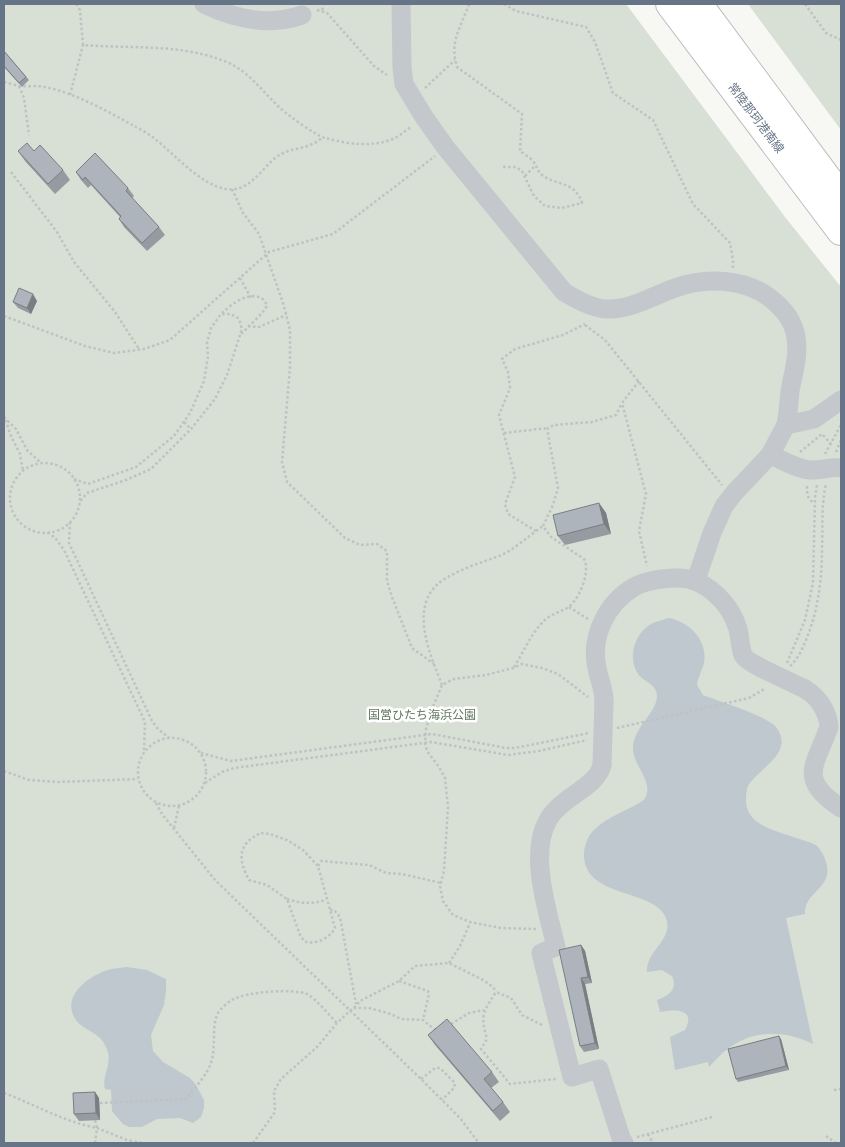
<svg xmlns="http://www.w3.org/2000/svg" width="845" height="1147" viewBox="0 0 845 1147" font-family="'Roboto Condensed','Noto Sans JP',sans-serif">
  <rect width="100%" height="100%" fill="#f7f7f4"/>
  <g fill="#d8dfd5">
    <polygon points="4,4 626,4 785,217 841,287 841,1143 4,1143"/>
    <polygon points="748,4 841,4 841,130"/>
  </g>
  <g fill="#bfc8ce">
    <path d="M 669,618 C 690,622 708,641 704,663 C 702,671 698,677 697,685 L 703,695 C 718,701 767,716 776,727 C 796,753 757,769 748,786 C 746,791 746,796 746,801 C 746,809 750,816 756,821 C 770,832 799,837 816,845 C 821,850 824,855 826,862 C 834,889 804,891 805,914 L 786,918 L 813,1044 C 788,1031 756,1029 732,1046 C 723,1051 716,1060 709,1067 L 708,1062 L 675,1070 L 670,1037 L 685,1030 C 697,1008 674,1009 660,1012 L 657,1000 C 669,996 678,989 672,976 L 662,970 L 647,972 C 646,950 674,940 666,918 C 654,888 582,899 584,853 C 585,844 588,835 595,829 C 608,816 629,810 644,800 C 656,782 632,766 633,747 C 634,727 657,712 657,696 C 657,684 644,682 638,674 C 627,657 635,633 651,624 C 657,621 663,620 669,618 Z"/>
    <path d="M 127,967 L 147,970 L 166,979 L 166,991 L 164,1005 L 151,1035 L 153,1051 L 163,1062 L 190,1078 L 196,1085 L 204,1100 L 204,1108 L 201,1117 L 193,1123 L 180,1118 L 157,1119 L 142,1127 L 129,1127 L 123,1124 L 112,1111 L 111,1090 L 105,1089 C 101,1074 115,1063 105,1045 C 99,1032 84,1031 76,1020 C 60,997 88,976 108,970 C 114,968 121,968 127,967 Z"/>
  </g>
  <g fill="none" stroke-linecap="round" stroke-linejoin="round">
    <defs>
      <g id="highway">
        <polyline points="670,4 841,231"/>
        <polyline points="698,4 841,197"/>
      </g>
    </defs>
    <use href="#highway" stroke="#b9bbbf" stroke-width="30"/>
    <g stroke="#c0c1c4" stroke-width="2.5" stroke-dasharray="2.5 2.5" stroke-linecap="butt">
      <path d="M 76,4 L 80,10 L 83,45 C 132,49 183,43 229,63 C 250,73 264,93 280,108 C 289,116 315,135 325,138 C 347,144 374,148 395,138 C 401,135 406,130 411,127"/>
      <path d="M 469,4 C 461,27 449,42 457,67 L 522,114 L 520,151 C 524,154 530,158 533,161 C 537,166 537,171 542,175 C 557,186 575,181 582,203 L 562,208 L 545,206 L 534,196 L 522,171 L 516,167 L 501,167"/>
      <polyline points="504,4 516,11 586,27 595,42 613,93 653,120 693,204 730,243 733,260 733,268"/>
      <polyline points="805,4 826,33 841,40"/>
      <polyline points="317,10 327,13 374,66 387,75"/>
      <polyline points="322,10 324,4"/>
      <path d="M 4,82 C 9,83 14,85 19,86 C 27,87 36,85 45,87 C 75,93 109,112 136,127 C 142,130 149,134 155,139 C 174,154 201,185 226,189 C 248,193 261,170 275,158 C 290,146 308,151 323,137"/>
      <polyline points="19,86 24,98 29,135"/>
      <polyline points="425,88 455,60"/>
      <polyline points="70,95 83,45"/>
      <polyline points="11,172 57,232 74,262 115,312 139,349"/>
      <polyline points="525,176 535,166"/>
      <polyline points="232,189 243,213 259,234 284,306 290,330 290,368 282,462 287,482 345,538 360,545 377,544 387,551 387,581 392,597 412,648 434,664"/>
      <polyline points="240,278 251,298"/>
      <path d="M 222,313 C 232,304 250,289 264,300 L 267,305 C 265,312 247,328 241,334"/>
      <polyline points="4,316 85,346 114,353 144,349 170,340 269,252 333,234 435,156"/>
      <polyline points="585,325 605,340 722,485"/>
      <polyline points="248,326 259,327 286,315"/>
      <polyline points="639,381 622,403 646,494 639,531 647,566"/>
      <polyline points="4,417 16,429 27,450 41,463"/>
      <polyline points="6,420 10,434 20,454 23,471"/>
      <polyline points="184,422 191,429"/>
      <polyline points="504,433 548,428"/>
      <polyline points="800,452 822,434 831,444"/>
      <polyline points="836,452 841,440"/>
      <polyline points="825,454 841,425"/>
      <circle cx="45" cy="498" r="35"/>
      <polyline points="74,479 88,484 136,467 174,436 190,413 204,381 208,356 207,343 211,328 221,314 230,314 235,316 239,319 242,329 227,375 215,399 191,429 151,469 126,480 87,493 79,503"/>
      <path d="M 807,486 C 807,494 807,498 814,503"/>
      <polyline points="70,522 69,543 152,721 158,729 169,738"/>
      <polyline points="536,531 508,514 505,504 515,477 499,415 510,388 508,372 502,359 515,349 563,335 585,324"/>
      <polyline points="48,532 56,539 64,550 145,722 144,752"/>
      <polyline points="569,607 588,619"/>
      <polyline points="787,663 805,620 813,583 815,497 817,485"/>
      <path d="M 790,666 C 798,659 802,649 806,640 C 818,611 822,580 822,549 C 823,527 821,506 826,484"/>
      <path d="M 514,667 C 523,653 530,636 541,624 C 548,615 558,613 567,608 C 579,601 591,571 584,559 L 551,537 L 543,526 L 553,505 L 558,488 L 548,434 L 548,428 L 554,425 L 592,422 L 616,415 L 622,403"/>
      <path d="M 442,685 C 430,654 407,604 443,580 C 460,569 480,563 499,556 C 511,552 531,534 543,526"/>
      <polyline points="617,728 749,698 766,688"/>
      <circle cx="172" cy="772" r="34"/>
      <polyline points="201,753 231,761 432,734 506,748 515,748 589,733"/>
      <polyline points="4,771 29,780 59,782 138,779"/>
      <polyline points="205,783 222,772 234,768 431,742 508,755 539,751 587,740"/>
      <polyline points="156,803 162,814 215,880 421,1079 460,1118 479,1143"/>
      <polyline points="174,828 179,806"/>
      <path d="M 261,833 L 270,834 L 287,840 L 303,850 L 318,866 L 335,928 C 330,938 314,946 304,941 L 300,935 L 287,899 L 267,885 L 249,880 C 238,859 237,844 261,833 Z"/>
      <polyline points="318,866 321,861 369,865 386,873 402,874 441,883"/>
      <path d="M 287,899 C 302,904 312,904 326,900"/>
      <polyline points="330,910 334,910 340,917 356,1004"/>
      <polyline points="536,929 501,928 470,922 453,915 443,901 440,886 444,871 448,807 445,778 439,767 427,751 425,743 426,729 432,709 442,685 454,679 486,675 513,668 522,664 542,668 558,674 588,697"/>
      <polyline points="449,963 460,946 470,923"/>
      <polyline points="399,981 428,991 429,994 423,1020"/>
      <polyline points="354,1008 360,1001 399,981 415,966 449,963 485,981 493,987 496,992"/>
      <polyline points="451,1024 469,1013 484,1010"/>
      <path d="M 542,1025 L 522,1015 L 511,998 L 496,992 C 483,1012 480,1015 487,1039 L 481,1049 L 510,1084 L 556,1079"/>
      <polyline points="421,1079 435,1068 440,1068 455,1083 454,1088 442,1100"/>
      <polyline points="834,1090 841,1089"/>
      <path d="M 4,1093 C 36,1105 62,1121 97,1128 L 95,1120"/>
      <path d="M 100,1103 L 186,1099 C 196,1086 211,1072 213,1054 C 215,1041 212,1025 218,1013 C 221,1008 227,1003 232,1000 C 245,992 292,988 307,994 C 316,999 329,1015 337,1023"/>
      <polyline points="648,1134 653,1143"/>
      <polyline points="826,1136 836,1143"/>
      <polyline points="637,1137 712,1117"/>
      <polyline points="95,1143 97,1128 127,1140 142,1143"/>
      <polyline points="253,1143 275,1112 274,1091 281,1079 317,1047 337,1023 353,1008 369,1008 391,1014 401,1019 423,1020 434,1029 436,1029"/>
    </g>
    <g stroke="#c4c7cb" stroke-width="19">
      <path d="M 204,4 C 235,19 268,27 302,15"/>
      <path d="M 401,4 L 402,68 L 404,84 L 424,117 L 446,148 L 564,292 C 577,300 595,310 610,309 C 632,309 655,295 675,288 C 705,277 744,278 770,298 C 783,308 794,321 796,338 C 799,357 793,373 790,391 C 789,402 788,414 786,425"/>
      <path d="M 770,455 C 783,460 796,469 810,470 C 820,471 831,466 841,468"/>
      <polyline points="696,580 712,533 724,506 735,492 770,455 786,425 814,419 841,400"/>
      <path d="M 805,689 C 818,697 828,711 829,727 C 814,768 798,779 841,808"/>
      <path d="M 604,701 C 604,689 599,679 597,668 C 590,636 607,603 634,587 C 646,580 661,579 675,578 C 703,576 730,602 738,629 C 740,637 740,647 743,655 C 746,661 755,664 761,668"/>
      <path d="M 602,765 C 598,781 580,790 567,800 C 559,806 551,813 547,822 C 529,856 548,912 556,947 L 541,953 L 572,1077 L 599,1069 L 621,1138 L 624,1143"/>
    </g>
    <use href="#highway" stroke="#fff" stroke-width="28"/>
    <g stroke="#c4c7cb" stroke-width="19">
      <polyline points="761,668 805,689"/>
      <polyline points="602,765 604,701"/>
    </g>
  </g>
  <g fill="#959ba1">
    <polygon points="4,51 29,80 22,87 4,67"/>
    <polygon points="18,151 34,151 63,170 70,180 55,194 25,161"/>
    <polygon points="76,172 128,188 134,196 132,198 159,227 165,235 147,251 124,227 119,219 120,217 91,185 88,188 81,180"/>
    <polygon points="37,301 31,314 18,308 13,302"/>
    <polygon points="599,503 606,513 611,534 565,545 558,536"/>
    <polygon points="581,945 585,951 592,983 585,984 599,1049 584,1052 580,1046"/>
    <polygon points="428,1035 492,1072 499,1082 491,1088 503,1102 510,1112 500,1121 435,1045"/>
    <polygon points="781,1039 789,1070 738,1082 736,1079"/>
    <polygon points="95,1092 99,1098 100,1120 79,1121 74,1114"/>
  </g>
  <g fill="#797e83">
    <polygon points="33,294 37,301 31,314 27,308"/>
    <polygon points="599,503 606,513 611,534 604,524"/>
    <polygon points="581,945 585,951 592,983 588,977"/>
    <polygon points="581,978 585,984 599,1049 595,1043"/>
    <polygon points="779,1036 781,1039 789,1070 786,1066"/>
    <polygon points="95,1092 99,1098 100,1120 96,1113"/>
  </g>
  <g fill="#adb4bb" stroke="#797e83">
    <polygon points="4,51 26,77 19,83 4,66"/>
    <polygon points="27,143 34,151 40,145 63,170 48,184 18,151"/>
    <polygon points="95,153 128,188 126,191 159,227 142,243 119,219 121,216 85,177 83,180 76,172"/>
    <polygon points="19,288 33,294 27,308 13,302"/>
    <polygon points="599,503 604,524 558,536 553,515"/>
    <polygon points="581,945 588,977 581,978 595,1043 580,1046 559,950"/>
    <polygon points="447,1019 492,1072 484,1079 503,1102 493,1111 428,1035"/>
    <polygon points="779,1036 786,1066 736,1079 728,1049"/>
    <polygon points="95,1092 96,1113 74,1114 73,1093"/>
  </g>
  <g text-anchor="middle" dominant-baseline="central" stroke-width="5" stroke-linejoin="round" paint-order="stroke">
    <g font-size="12" fill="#657486" stroke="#fff">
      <text transform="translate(756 118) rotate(53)">常陸那珂港南線</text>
    </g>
    <g font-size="12" fill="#637860" stroke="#fff">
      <text x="422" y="715">国営ひたち海浜公園</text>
    </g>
  </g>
  <rect width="845" height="1147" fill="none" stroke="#657486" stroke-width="10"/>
</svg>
